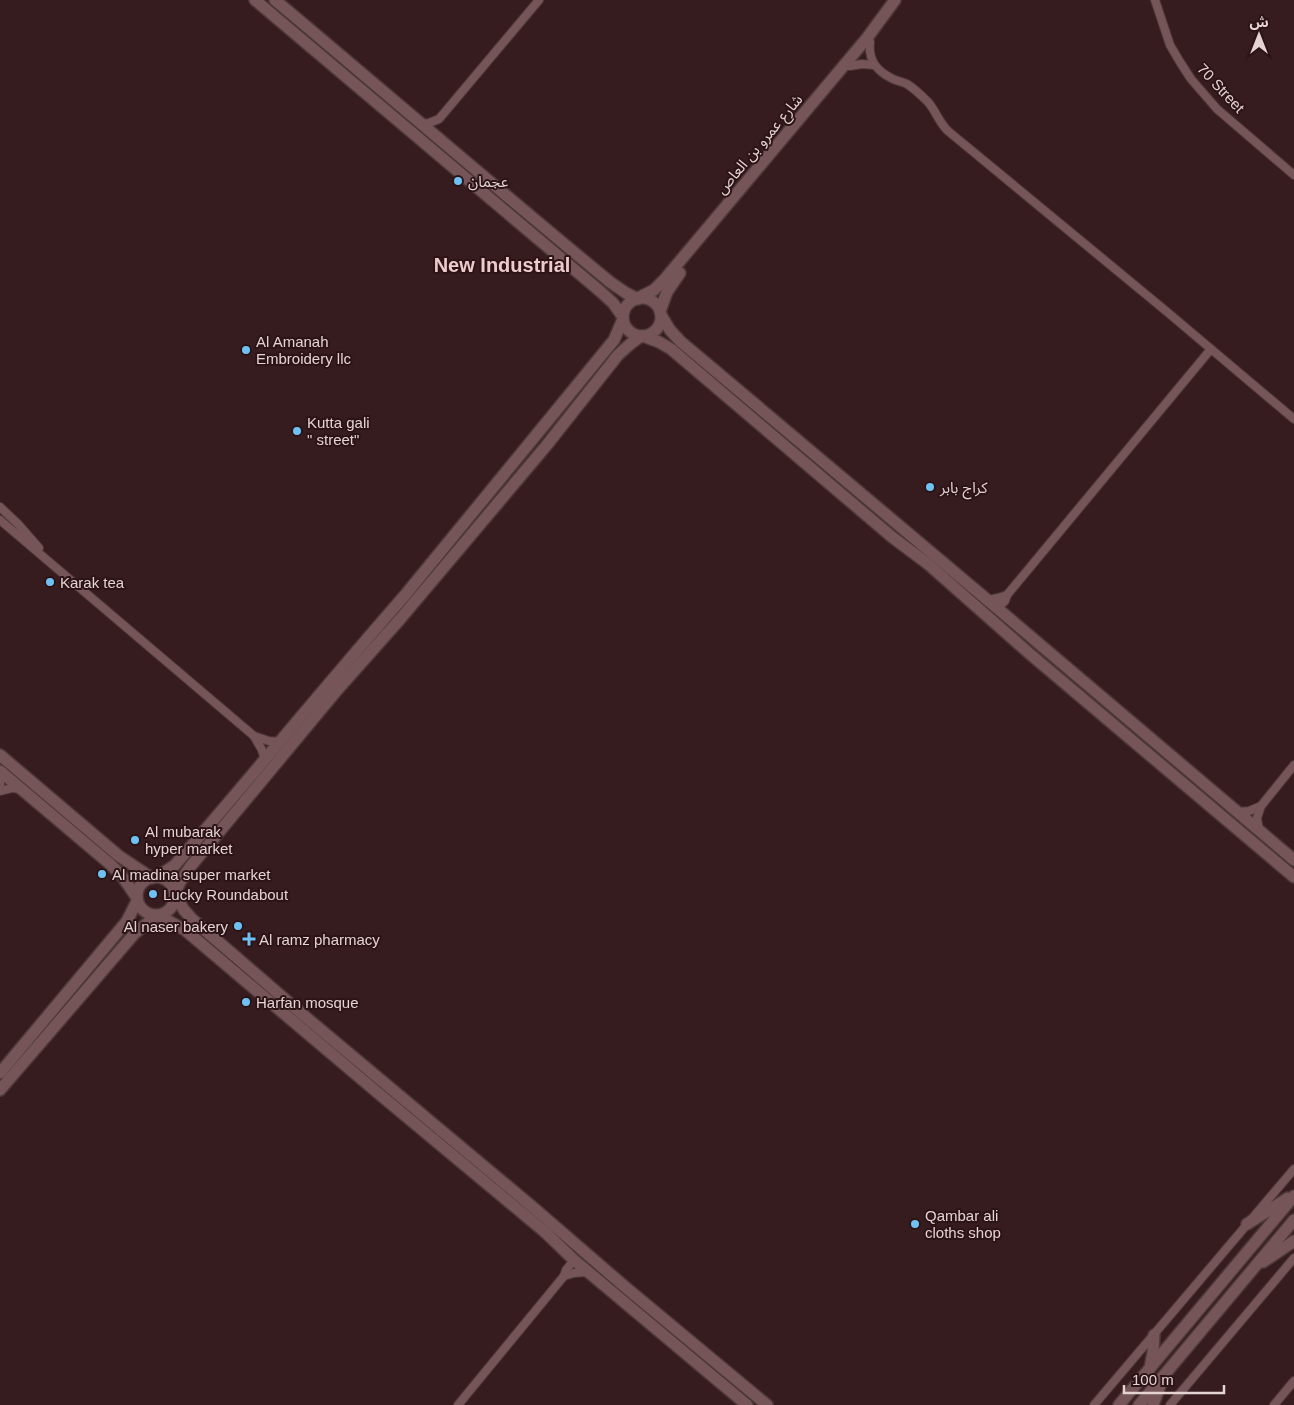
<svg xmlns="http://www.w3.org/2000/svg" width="1294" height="1405" viewBox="0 0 1294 1405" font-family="Helvetica,'Noto Sans Arabic',sans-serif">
  <rect width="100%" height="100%" fill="#371c1f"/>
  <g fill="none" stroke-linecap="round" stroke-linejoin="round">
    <defs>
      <g id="street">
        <polyline points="1155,0 1170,45 1180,62 1191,79 1217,109 1294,175"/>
        <path d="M 870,42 C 868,60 876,71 893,79 C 897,81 903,82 907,84 C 915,89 922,96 928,102 C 936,111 938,121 948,131 L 1166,311 L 1294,419"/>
        <polyline points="850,66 862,64 874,65"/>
        <polyline points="420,124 429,123 439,119 539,0"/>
        <polyline points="0,507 18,524 39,548"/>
        <polyline points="0,520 254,736 269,741 280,742"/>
        <polyline points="988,600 998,598 1007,595"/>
        <polyline points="997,608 1005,601 1007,595 1211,349"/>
        <polyline points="254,736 262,750 265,760"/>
        <polyline points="0,778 0,785"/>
        <polyline points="0,791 12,788 20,789"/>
        <polyline points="1237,812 1249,811 1261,806"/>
        <polyline points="1259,830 1257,818 1261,806 1294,765"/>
        <polyline points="564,1276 574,1273 588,1272"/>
        <polyline points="458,1405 564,1276 566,1270 574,1260"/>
        <polyline points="1094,1405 1294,1169"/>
        <polyline points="1170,1405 1294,1258"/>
        <polyline points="1274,1405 1294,1381"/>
      </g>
      <g id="secondary">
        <polyline points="255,0 601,292 613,303 623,317"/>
        <path d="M 275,0 C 387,94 497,189 610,282 L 626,293 L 638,299"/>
        <polyline points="638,298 654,290 664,280 867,38 895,0"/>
        <circle cx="642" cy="317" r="19"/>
        <polyline points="660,311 667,292 680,273"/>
        <polyline points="661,315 670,330 680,341 997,608 1294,860"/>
        <polyline points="643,336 659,342 671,349 892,537 928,564 1030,654 1294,877"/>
        <polyline points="0,755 119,856 152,878"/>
        <polyline points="0,771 110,864 122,876 137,898"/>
        <path d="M 157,877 L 175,865 C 253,775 328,683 406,594 L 614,340 L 623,319"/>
        <circle cx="156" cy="896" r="19"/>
        <polyline points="175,893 180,882 190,867 338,689 401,618 546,446 618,355 629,345 641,336"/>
        <polyline points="175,895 184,910 192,919 302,1014 535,1209 624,1286 767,1405"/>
        <polyline points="158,915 185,930 378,1093 545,1232 574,1260 747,1405"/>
        <polyline points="0,1073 127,921 137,901"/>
        <polyline points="0,1090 135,933 156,916"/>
        <polyline points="1247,1224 1288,1198"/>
        <polyline points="1263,1262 1294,1241"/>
        <polyline points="1150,1368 1153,1352 1154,1335"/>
        <polyline points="1119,1405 1294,1196"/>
        <polyline points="1139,1405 1294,1220"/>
        <polyline points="1153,1405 1161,1383"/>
      </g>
    </defs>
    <use href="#street" stroke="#4d3739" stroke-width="10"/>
    <use href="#secondary" stroke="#4d3739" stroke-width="14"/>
    <use href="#street" stroke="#755558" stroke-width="8"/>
    <use href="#secondary" stroke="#755558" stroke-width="11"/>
  </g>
  <g fill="#6ec2f3" stroke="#2c1316" stroke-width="2">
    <circle cx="458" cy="181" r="5"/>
    <circle cx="246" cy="350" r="5"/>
    <circle cx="297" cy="431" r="5"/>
    <circle cx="930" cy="487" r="5"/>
    <circle cx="50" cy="582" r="5"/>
    <circle cx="135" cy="840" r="5"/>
    <circle cx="102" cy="874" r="5"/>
    <circle cx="153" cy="894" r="5"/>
    <circle cx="238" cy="926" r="5"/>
    <path d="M246.5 931.5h5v5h5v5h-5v5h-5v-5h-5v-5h5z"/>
    <circle cx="246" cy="1002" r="5"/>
    <circle cx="915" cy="1224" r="5"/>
  </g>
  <g text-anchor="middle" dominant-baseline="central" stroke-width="4" stroke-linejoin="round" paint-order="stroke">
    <g font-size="15" fill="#e5d2d3" stroke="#2c1316">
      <text transform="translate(1221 88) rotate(47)">70 Street</text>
      <text transform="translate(759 144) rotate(-50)">شارع عمرو بن العاص</text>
    </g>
    <g font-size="15" fill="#e5d2d3" stroke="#2c1316" text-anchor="start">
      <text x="468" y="181">عجمان</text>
      <text x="256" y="341">Al Amanah<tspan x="256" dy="17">Embroidery llc</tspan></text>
      <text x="307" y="422">Kutta gali<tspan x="307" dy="17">" street"</tspan></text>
      <text x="940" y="487">كراج بابر</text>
      <text x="60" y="582">Karak tea</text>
      <text x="145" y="831">Al mubarak<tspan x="145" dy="17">hyper market</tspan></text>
      <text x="112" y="874">Al madina super market</text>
      <text x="163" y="894">Lucky Roundabout</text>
      <text x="228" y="926" text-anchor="end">Al naser bakery</text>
      <text x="259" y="939">Al ramz pharmacy</text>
      <text x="256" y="1002">Harfan mosque</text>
      <text x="925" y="1215">Qambar ali<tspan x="925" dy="17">cloths shop</tspan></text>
    </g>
    <g font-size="20" font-weight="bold" fill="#efcacc" stroke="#2c1316">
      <text x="502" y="265">New Industrial</text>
    </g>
  </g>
  <g transform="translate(1259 35)" stroke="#2c1316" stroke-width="4" paint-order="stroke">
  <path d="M0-4L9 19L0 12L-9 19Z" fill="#e5d2d3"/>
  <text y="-8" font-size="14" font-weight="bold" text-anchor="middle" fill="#e5d2d3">ش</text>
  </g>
  <path d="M1124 1385v8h100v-8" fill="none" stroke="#e5d2d3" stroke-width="2.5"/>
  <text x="1132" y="1385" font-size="15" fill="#e5d2d3" stroke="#2c1316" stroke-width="4" paint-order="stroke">100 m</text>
</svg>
